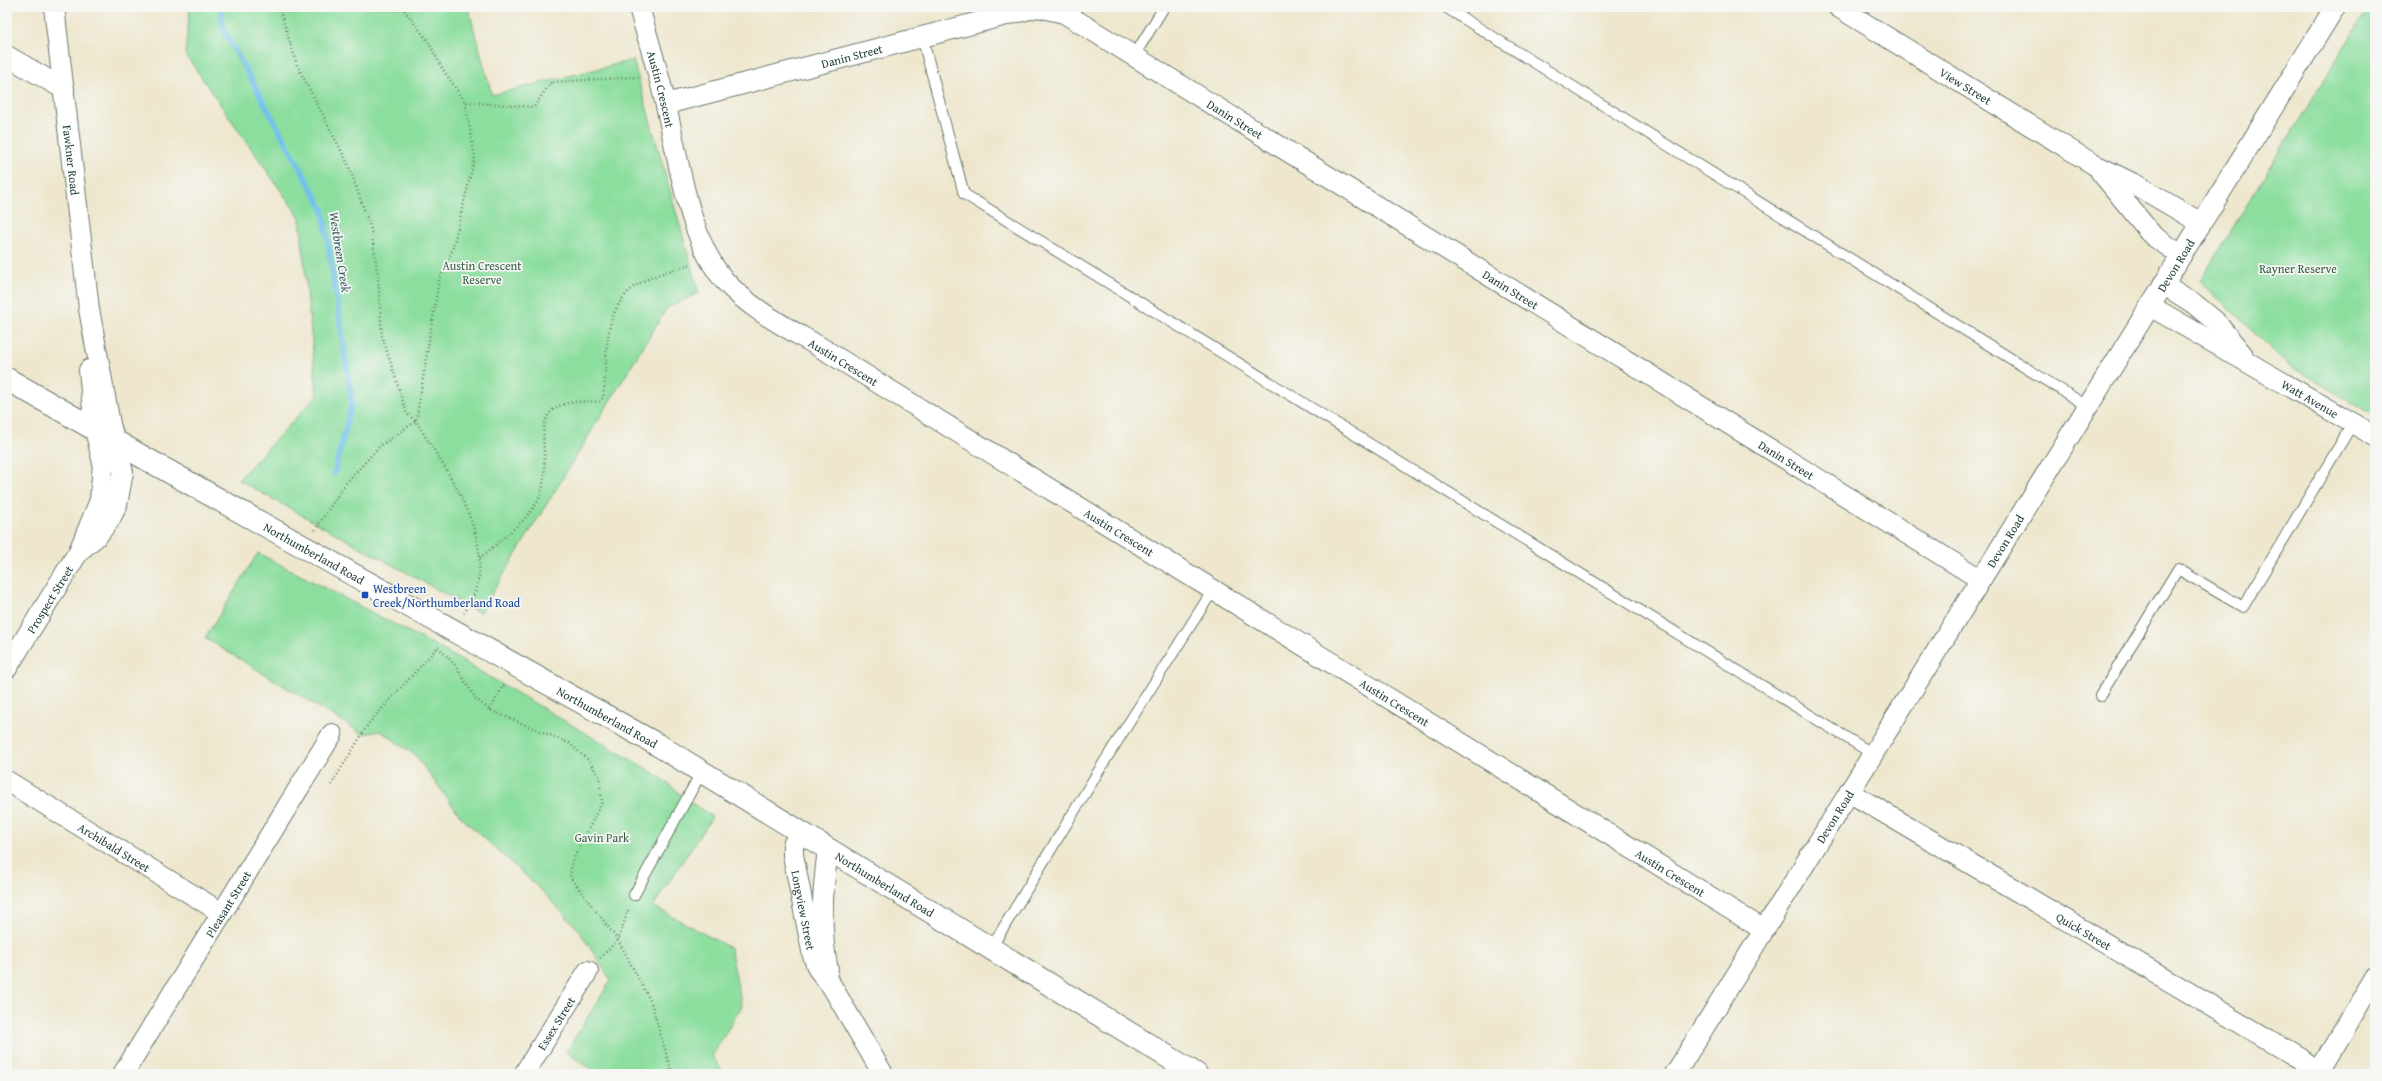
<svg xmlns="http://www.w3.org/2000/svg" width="2382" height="1081" viewBox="0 0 2382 1081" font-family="'Gentium Book Plus',serif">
  <rect width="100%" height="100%" fill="#f6f6f2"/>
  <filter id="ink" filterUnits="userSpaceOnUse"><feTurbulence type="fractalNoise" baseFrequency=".025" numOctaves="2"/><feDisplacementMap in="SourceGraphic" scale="8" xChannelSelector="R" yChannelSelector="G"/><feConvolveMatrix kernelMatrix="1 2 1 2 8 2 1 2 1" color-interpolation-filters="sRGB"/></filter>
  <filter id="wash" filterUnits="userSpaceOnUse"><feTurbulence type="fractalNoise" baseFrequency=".012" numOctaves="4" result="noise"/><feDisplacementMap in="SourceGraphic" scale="16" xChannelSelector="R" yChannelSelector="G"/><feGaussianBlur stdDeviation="0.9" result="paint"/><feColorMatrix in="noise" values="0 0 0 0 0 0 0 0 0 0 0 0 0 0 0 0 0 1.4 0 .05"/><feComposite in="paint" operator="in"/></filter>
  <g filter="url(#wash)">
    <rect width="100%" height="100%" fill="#eee7ce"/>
    <g fill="#8cde9f" stroke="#568e6a">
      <polygon points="190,7 468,7 492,95 633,60 699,293 667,308 480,613 238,480 317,395 300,218 185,54"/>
      <polygon points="2369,7 2375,7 2375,416 2288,365 2200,281"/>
      <polygon points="258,553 438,647 659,776 686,799 712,817 653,906 730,948 742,1006 712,1056 724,1074 599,1074 566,1052 611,980 578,929 539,888 462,818 415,755 381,731 363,734 205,638"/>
    </g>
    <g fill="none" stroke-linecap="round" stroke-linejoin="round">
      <polyline stroke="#72c1ed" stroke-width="5.5" points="221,7 223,29 323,209 352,402 334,474"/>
    </g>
  </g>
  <g filter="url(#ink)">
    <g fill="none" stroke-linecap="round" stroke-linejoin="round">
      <defs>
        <g id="service">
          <polyline points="1445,7 2087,406"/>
          <polyline points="922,37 964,194 1873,754"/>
          <polyline points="1134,56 1164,7"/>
          <polyline points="2100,696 2178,569 2243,607 2353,423"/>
          <polyline points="634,895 702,771"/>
          <polyline points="991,948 1106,759 1213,590"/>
        </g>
        <g id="minor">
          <path id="s1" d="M 54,7 L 89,309 L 110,424 L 123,472 L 117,505 L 110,519 L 98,535 L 79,551"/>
          <path id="s2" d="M 639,7 C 648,40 659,73 666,106 C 679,160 688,238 724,280 C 751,311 794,331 828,352 L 1764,930"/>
          <path id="s3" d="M 1038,7 L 1064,13 L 1980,579"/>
          <path id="s4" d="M 1838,7 L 2093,164 L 2136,185 L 2201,223"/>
          <polyline points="7,56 64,89"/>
          <path id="s5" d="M 666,104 L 1037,7"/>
          <polyline points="2100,171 2153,236 2181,255"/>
          <polyline points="2163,284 2193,303 2215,321 2243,355"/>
          <path id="s6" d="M 2150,306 C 2225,349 2300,392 2375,436"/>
          <path id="s7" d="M 7,668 L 79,551 L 100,500 L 103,463 L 95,430 L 89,370"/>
          <path id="s8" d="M 7,781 L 222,913"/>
          <path id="s9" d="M 1849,792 L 2320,1070"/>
          <path id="s10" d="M 800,832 L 793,845 L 793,855 L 813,956 L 818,969 L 831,985 L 883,1074"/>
          <path d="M 828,970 C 819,931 823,887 828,849"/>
          <path id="s11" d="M 123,1074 L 332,734"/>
          <path id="s12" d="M 524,1074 L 588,971"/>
          <path id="s13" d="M 1675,1074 L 2335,7"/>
          <polyline points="2318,1074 2375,977"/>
        </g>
        <g id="tertiary">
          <path id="s14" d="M 7,379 L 141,456 L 658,745 L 1196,1074"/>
        </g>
      </defs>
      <use href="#service" stroke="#67786a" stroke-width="12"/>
      <use href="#minor" stroke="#67786a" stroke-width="22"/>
      <use href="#tertiary" stroke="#67786a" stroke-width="24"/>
      <g stroke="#67786a" stroke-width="2.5" stroke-dasharray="1 3" stroke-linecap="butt">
        <path d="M 279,7 L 297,65 L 348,164 L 371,229 L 378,276 L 382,336 L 407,414 L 416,421 C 448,475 508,550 464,613"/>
        <polyline points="402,7 428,41 442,68 465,102 534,107 551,82 640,77"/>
        <polyline points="315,530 346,483 380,446 416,421 439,280 452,251 475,157 465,102"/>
        <path d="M 480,558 C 498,542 533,517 541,494 C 555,446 516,396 599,402 L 603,398 C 609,359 599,311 637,285 C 652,275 674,270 691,264"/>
        <polyline points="438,647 455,665 476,699 490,710 569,743 587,759 599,776 602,802 572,862 570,877 618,940 651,1002 672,1074"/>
        <polyline points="490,710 505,683"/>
        <polyline points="331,785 369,723 438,647"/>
        <polyline points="600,958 618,940 629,908"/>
      </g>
      <use href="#service" stroke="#fff" stroke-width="10"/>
      <use href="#minor" stroke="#fff" stroke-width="20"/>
      <use href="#tertiary" stroke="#fff" stroke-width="22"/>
    </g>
  </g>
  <rect fill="#1a4fb4" stroke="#f6f6f2" stroke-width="1.5" x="361" y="591" width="8" height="8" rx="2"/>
  <g text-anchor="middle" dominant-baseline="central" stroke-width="3.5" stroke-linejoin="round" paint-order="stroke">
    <g font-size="12" fill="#1f3d34" stroke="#f6f6f2">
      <text stroke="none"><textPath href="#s5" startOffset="192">Danin Street</textPath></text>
      <text stroke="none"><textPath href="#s4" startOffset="150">View Street</textPath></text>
      <text stroke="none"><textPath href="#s2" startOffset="85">Austin Crescent</textPath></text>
      <text stroke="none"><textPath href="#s3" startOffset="228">Danin Street</textPath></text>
      <text stroke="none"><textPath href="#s1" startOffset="154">Fawkner Road</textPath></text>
      <text stroke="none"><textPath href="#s13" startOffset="951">Devon Road</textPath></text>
      <text stroke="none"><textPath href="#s3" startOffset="552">Danin Street</textPath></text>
      <text stroke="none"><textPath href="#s2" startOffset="433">Austin Crescent</textPath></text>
      <text stroke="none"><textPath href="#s6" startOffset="185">Watt Avenue</textPath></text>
      <text stroke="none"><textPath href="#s3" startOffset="876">Danin Street</textPath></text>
      <text stroke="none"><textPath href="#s2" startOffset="757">Austin Crescent</textPath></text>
      <text stroke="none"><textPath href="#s13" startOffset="627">Devon Road</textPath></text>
      <text stroke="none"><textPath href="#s14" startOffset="353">Northumberland Road</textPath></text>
      <text stroke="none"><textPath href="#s7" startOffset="81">Prospect Street</textPath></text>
      <text stroke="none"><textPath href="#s2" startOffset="1081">Austin Crescent</textPath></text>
      <text stroke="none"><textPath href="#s14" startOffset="689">Northumberland Road</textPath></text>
      <text stroke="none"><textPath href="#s13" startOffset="303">Devon Road</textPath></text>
      <text stroke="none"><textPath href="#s8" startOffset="126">Archibald Street</textPath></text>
      <text stroke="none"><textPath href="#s2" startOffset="1405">Austin Crescent</textPath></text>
      <text stroke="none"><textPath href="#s14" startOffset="1013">Northumberland Road</textPath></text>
      <text stroke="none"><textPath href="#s11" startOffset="200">Pleasant Street</textPath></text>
      <text stroke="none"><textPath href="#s10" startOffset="81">Longview Street</textPath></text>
      <text stroke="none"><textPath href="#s9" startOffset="273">Quick Street</textPath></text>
      <text stroke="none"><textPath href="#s12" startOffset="60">Essex Street</textPath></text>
    </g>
    <g font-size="12" fill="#355d49" stroke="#f6f6f2">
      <text x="482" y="265">Austin Crescent<tspan x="482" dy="14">Reserve</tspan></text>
      <text x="2298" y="268">Rayner Reserve</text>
      <text x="602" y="837">Gavin Park</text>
    </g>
    <g font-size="12" fill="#164399" stroke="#f6f6f2" text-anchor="start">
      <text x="373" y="588">Westbreen<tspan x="373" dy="14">Creek/Northumberland Road</tspan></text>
    </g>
    <g font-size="13" font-style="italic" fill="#345e62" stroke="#f6f6f2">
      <text transform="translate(340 252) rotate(81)">Westbreen Creek</text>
    </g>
  </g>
  <rect width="2382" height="1081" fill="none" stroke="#f6f6f2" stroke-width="24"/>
</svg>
